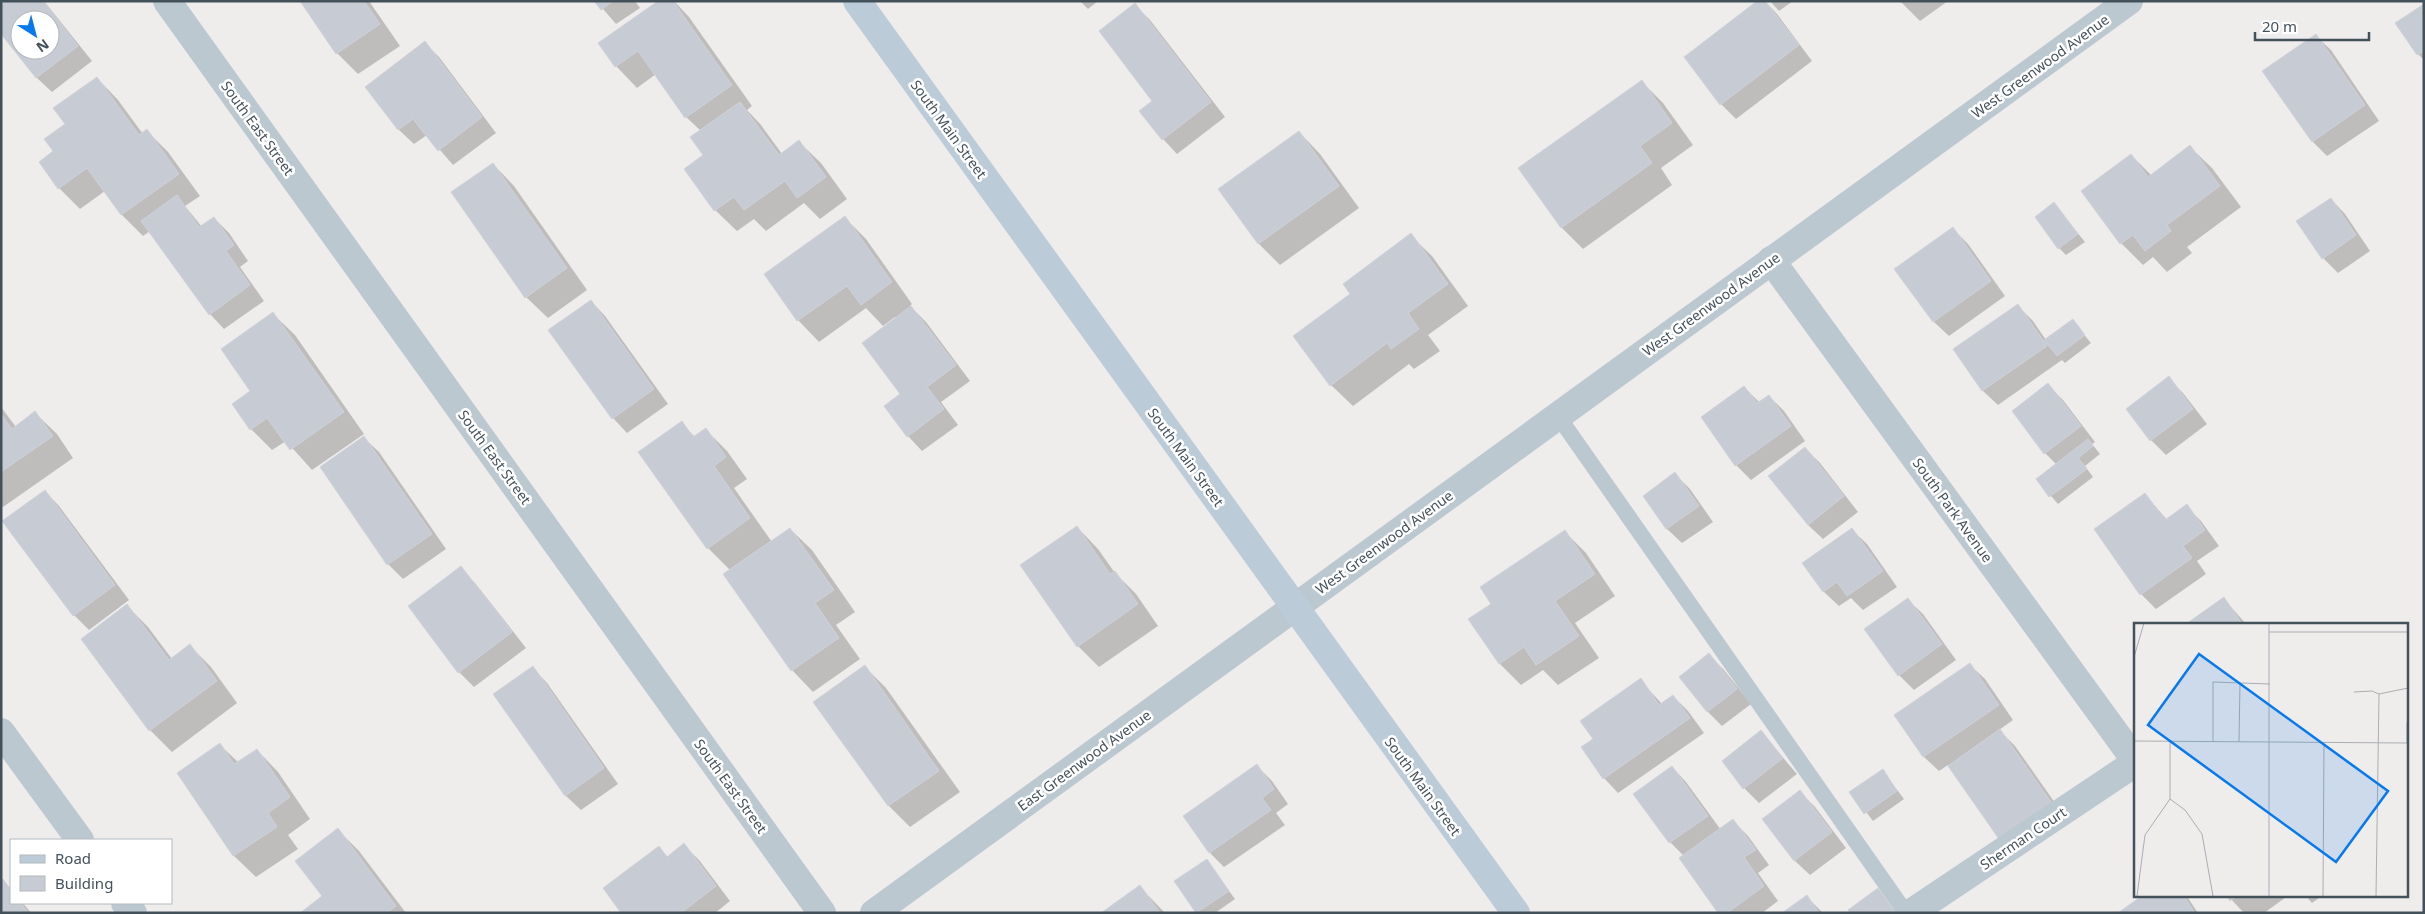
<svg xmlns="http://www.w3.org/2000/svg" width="2425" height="914" viewBox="0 0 2425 914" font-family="'Noto Sans',sans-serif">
  <rect width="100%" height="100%" fill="#efecec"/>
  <g fill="#0003" fill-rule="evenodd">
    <path d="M 1,1 L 44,1 L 92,61 L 52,92 L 37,78 L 1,32 ZM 20,20 L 50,20 L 50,50 L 20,50 Z"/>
    <polygon points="302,1 369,1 400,46 358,74 337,53"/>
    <polygon points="596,1 635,1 640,8 616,24"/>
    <polygon points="660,1 674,1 689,17 752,106 747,110 761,125 782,154 799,142 821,163 847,199 820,219 804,203 766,231 754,219 737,231 715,210 701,131 686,117 656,74 637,88 616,66"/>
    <polygon points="1080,1 1098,1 1088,9"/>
    <polygon points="1765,1 1777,14 1812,61 1736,119 1721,104"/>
    <polygon points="1770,1 1793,1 1779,11"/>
    <polygon points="1900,1 1948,1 1920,21"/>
    <polygon points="1135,5 1150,20 1225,117 1177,154 1163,139"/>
    <polygon points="2424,6 2424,60 2418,54"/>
    <polygon points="2316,36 2331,50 2379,121 2327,156 2312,141"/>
    <polygon points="425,43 439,57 496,133 453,165 427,135 414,144 399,130 367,87"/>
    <polygon points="97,78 118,100 143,134 147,131 168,152 200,196 185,206 202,227 214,218 229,233 248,261 240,267 264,301 224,329 210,314 150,231 143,236 122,215 105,191 80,209 59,188 55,152 66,124"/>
    <polygon points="1641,81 1663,103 1693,145 1661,168 1672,185 1583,249 1562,228 1520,168"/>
    <polygon points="1299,132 1320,154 1359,208 1280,265 1259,244 1219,189"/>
    <polygon points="2190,147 2212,168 2241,207 2187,247 2192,253 2167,272 2153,257 2143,265 2121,243 2083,191 2131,155 2152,176"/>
    <polygon points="493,164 514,186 587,290 548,318 526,297"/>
    <polygon points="2331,199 2345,214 2370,251 2338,273 2323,258"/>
    <polygon points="2054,204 2085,242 2066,255 2059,248"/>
    <polygon points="845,218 866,239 912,304 910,306 926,322 970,381 941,402 958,425 922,451 908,436 895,317 883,326 866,308 819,342 798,320"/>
    <polygon points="1953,229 1968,244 2005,296 1949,336 1934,322 1896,269"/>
    <polygon points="1410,235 1432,256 1468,306 1428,335 1440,351 1414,369 1409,364 1353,406 1331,385 1352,294"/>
    <polygon points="591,301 605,316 668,404 627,433 613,418"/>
    <polygon points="2018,306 2033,321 2046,340 2072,320 2091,343 2065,363 2062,360 1998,405 1983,391 1955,350"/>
    <polygon points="273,314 295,335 364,434 312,470 286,441 272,450 251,429 252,391"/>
    <polygon points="2168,378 2183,393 2207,424 2166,455 2151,440 2128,409"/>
    <polygon points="2048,385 2063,400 2095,442 2092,444 2100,454 2085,466 2093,477 2058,504 2037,480 2057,465 2045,453 2013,411"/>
    <polygon points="1744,387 1760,403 1769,396 1784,411 1805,441 1751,480 1736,465 1702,417"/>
    <polygon points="1,407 16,427 35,413 57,434 73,458 3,507 1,506"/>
    <polygon points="681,423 695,437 706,430 727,451 747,479 734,488 772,542 790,529 812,550 855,612 836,625 860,659 813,692 792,670 731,571 708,548"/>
    <polygon points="364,438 379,452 446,549 403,579 388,564"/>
    <polygon points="1805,448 1820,463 1858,512 1823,539 1808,525"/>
    <polygon points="1675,474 1690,489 1713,522 1682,543 1667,529 1645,496"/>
    <polygon points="45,491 59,506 129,600 89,630 74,615 4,521"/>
    <polygon points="2145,494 2167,520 2186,506 2201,521 2219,546 2197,561 2206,574 2156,609 2141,594"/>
    <polygon points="1077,527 1098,549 1115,573 1136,594 1158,626 1099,667 1078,646"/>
    <polygon points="1852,530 1867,544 1897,587 1863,610 1851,598 1839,606 1824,592 1804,563"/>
    <polygon points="1564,531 1586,553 1615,596 1575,623 1599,658 1558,685 1543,670 1521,685 1500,664 1469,619 1493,604"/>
    <polygon points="460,568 475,583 526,648 474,687 459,672"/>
    <polygon points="2224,599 2246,624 2188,624"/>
    <polygon points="1908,600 1923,614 1956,660 1914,690 1899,675"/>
    <polygon points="127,606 148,627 172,659 190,646 211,667 237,703 172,752 150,730 82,639"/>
    <polygon points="1709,655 1724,670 1751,704 1722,726 1707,711"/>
    <polygon points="1970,665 1985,679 2013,720 1999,730 2015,746 2065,817 2000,838 1948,765 1939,771 1924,757 1896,715"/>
    <polygon points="865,667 886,688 960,792 910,827 889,806 815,702"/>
    <polygon points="533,668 547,683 618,784 581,810 566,796 495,695"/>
    <polygon points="1640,680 1662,704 1673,696 1688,711 1704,733 1618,793 1604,778 1595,739"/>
    <polygon points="1761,732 1797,774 1759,803 1744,788"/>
    <polygon points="220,745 238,762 257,750 278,772 310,819 288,835 298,849 256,877 234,856 178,773"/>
    <polygon points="1257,766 1272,781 1288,804 1276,813 1285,825 1224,867 1210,853"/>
    <polygon points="1672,767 1686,782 1721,830 1733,821 1748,836 1769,865 1758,873 1778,901 1762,913 1719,913 1684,856 1670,842 1635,794"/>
    <polygon points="1882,770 1904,799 1873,821 1851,792"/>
    <polygon points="1800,792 1815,807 1846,848 1810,875 1795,861 1764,819"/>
    <polygon points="338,830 359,851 406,913 302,913 324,896"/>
    <polygon points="684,845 699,860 730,901 715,913 623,913 659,848 668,857"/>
    <polygon points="1207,861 1235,899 1215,913 1197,913 1176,882"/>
    <polygon points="3,881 11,889 11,903 23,903 31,913 1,913"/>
    <polygon points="1140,887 1165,913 1103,913"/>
    <polygon points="2145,895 2186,895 2198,913 2121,913"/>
    <polygon points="2227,895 2289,895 2264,913 2244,913"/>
    <polygon points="2305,895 2323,895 2312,903"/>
    <polygon points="1807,897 1823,913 1785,913"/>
  </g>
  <g fill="#c7cbd3" stroke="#cfd3d9" fill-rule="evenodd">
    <path d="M 1,1 L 43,1 L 78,46 L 36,78 L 1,34 ZM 20,20 L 50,20 L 50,50 L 20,50 Z"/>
    <polygon points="300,1 364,1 380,24 336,54"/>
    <polygon points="594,1 613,1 601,10"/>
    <polygon points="658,1 673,1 732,85 685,118 638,51 615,67 598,43"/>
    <polygon points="1757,1 1765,1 1799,45 1720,105 1684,57"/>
    <polygon points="1135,3 1211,102 1162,140 1139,111 1152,101 1099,31"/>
    <polygon points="2424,4 2424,51 2417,55 2395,23"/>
    <polygon points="2316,34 2365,105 2312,142 2262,71"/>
    <polygon points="425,41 482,117 438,151 413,119 398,130 365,87"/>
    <polygon points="97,77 139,135 147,129 179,174 121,215 87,168 58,189 39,162 53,151 44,139 65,124 53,108"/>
    <polygon points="1642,80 1672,123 1640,146 1652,163 1561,228 1518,168"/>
    <polygon points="740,102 779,155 799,140 826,177 797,198 785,181 744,210 734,197 714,211 684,169 703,155 690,137"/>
    <polygon points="1299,131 1339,186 1258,244 1218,189"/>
    <polygon points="2190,145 2220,186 2167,225 2171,231 2145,251 2133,235 2120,244 2081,191 2131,154 2148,177"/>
    <polygon points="493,163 567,268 525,298 451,192"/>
    <polygon points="177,195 199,227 214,217 234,245 226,251 250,285 209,315 141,221"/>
    <polygon points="2331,198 2356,235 2322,259 2296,221"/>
    <polygon points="2054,202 2078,234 2058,249 2035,217"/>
    <polygon points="845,216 892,282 861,305 847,286 797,321 764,274"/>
    <polygon points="1953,227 1991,281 1933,322 1894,269"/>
    <polygon points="1411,233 1448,284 1408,313 1419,329 1391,349 1387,343 1330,386 1293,336 1350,294 1343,284"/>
    <polygon points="591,300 654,389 612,419 548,330"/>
    <polygon points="2018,304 2047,346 1982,391 1953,349"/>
    <polygon points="911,306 956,365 927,387 944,409 907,437 884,406 900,394 862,343"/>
    <polygon points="273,312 344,412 290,450 267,418 250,430 232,404 250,391 221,349"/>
    <polygon points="2073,319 2085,335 2057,356 2044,340"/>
    <polygon points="2169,376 2193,409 2150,441 2126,409"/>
    <polygon points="2048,383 2081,426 2044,454 2012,411"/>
    <polygon points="1744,386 1757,403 1769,395 1791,426 1735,466 1701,417"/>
    <polygon points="35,411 53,436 1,472 1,414 12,429"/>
    <polygon points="682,421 693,437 706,428 726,457 714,466 750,518 707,549 638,452"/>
    <polygon points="364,436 432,534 387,565 320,467"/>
    <polygon points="2088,439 2093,446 2078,458 2087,469 2049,497 2036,479"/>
    <polygon points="1805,447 1844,496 1808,525 1768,476"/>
    <polygon points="1675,472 1699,506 1666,529 1643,496"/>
    <polygon points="45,490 115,585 73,616 2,521"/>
    <polygon points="2145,493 2165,520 2187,504 2205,530 2183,546 2192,558 2140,595 2094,529"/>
    <polygon points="1077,526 1110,574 1115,571 1138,604 1077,647 1020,565"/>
    <polygon points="790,528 834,590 815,603 839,638 791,671 723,574"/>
    <polygon points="1852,528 1883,571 1847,596 1837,582 1823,592 1802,563"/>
    <polygon points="1565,530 1595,574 1555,601 1579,636 1536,665 1524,647 1499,664 1468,619 1491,604 1480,587"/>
    <polygon points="461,566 512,632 458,673 408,606"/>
    <polygon points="2224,597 2242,624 2186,624"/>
    <polygon points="1908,598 1942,644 1898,676 1864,629"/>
    <polygon points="127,604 169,660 190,644 217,681 149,731 81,639"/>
    <polygon points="1709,653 1737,689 1707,712 1679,677"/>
    <polygon points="1970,663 1999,705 1923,757 1894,715"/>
    <polygon points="865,665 939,771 888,806 813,702"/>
    <polygon points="533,666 604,768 565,796 493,694"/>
    <polygon points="1641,678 1659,705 1673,695 1690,718 1603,779 1581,747 1593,739 1580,721"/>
    <polygon points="2000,729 2051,802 1999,839 1948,766"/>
    <polygon points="1761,730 1783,758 1743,789 1722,761"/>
    <polygon points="220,743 234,764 257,749 290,797 268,813 277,827 233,856 177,773"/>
    <polygon points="1257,764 1274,789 1262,798 1271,810 1209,853 1183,816"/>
    <polygon points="1672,766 1708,816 1669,843 1633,794"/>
    <polygon points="1883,769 1897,791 1864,814 1849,792"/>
    <polygon points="1800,790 1832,832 1794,861 1762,819"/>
    <polygon points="1733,819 1756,850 1744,857 1764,886 1727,913 1718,913 1679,858"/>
    <polygon points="338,828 396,906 387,913 300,913 322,896 295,861"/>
    <polygon points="684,843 716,886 681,913 621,913 603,888 659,846 667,857"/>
    <polygon points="1207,859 1229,891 1196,913 1174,881"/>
    <polygon points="3,879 11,890 11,903 21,903 28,913 1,913 1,880"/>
    <polygon points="1140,885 1160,913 1101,913"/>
    <polygon points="1878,888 1896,913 1850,913 1848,910"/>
    <polygon points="1807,895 1819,913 1782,913"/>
    <polygon points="2143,895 2183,895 2195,913 2118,913"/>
    <polygon points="2226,895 2238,895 2230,901"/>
  </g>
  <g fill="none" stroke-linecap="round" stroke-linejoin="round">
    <polyline stroke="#bbc8d0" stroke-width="16" points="1558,416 1906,913"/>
    <g stroke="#bbc8d0" stroke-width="28">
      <polyline points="167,1 822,913"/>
      <polyline points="1771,260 2135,760"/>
      <polyline points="1,732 80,840"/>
      <polyline points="125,903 133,913"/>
      <polyline points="874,913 2129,1"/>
      <polyline points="1911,913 2135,763"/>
    </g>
    <polyline stroke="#bccbd8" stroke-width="28" points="857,1 1516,913"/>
  </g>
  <g text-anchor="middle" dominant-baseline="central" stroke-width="5" stroke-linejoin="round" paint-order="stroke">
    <g font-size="14" fill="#43515b" stroke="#fff">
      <text transform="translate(2040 66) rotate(-36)">West Greenwood Avenue</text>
      <text transform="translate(258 128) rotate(54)">South East Street</text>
      <text transform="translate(949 129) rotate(54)">South Main Street</text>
      <text transform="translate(1711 304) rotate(-36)">West Greenwood Avenue</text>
      <text transform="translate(495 457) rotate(54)">South East Street</text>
      <text transform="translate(1186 457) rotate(54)">South Main Street</text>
      <text transform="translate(1953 510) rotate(54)">South Park Avenue</text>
      <text transform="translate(1384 542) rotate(-36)">West Greenwood Avenue</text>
      <text transform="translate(1084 760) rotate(-36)">East Greenwood Avenue</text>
      <text transform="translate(731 786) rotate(54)">South East Street</text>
      <text transform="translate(1423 786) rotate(54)">South Main Street</text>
      <text transform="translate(2023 838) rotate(-34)">Sherman Court</text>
    </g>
  </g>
  <g transform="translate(2134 623)">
    <rect width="274" height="274" fill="#efecec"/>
    <path fill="none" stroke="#aaaeb2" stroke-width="1" d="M 135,0 L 135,273M 135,9 L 274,9M 0,34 L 10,0M 220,69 L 238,68 L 245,71M 245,71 L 274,65M 273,99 L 273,120M 0,118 L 274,120M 79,119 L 79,59 L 136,61M 105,119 L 106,60M 36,176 L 51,187 L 68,211 L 79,273M 3,273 L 11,212 L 36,176 L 36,119M 189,273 L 190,119M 242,273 L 245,71"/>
    <path fill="#0779ee" fill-opacity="0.15" stroke="#0779ee" stroke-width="2.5" d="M 65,31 L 254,168 L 202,239 L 14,102 Z"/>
    <rect width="274" height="274" fill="none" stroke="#43515b" stroke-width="2.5"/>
  </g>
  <rect width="2425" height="914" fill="none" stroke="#43515b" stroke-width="5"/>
  <rect x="10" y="839" width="162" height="65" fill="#ffffff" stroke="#b4b9bd"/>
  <rect x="20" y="855" width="25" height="8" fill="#bccbd8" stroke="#b4b9bd"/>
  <text x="55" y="864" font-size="15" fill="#43515b">Road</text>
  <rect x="20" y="876" width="25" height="15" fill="#c7cbd3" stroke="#b4b9bd"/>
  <text x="55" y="889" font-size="15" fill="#43515b">Building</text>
  <g transform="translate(35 35) rotate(144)"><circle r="24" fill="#ffffff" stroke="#b4b9bd"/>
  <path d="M0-4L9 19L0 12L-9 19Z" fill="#0779ee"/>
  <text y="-8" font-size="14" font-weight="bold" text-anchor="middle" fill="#43515b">N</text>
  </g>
  <path d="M2255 32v8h114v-8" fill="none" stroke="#43515b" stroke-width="2.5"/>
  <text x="2262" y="32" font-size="15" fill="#43515b" stroke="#ffffff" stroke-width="4" paint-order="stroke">20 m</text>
</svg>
